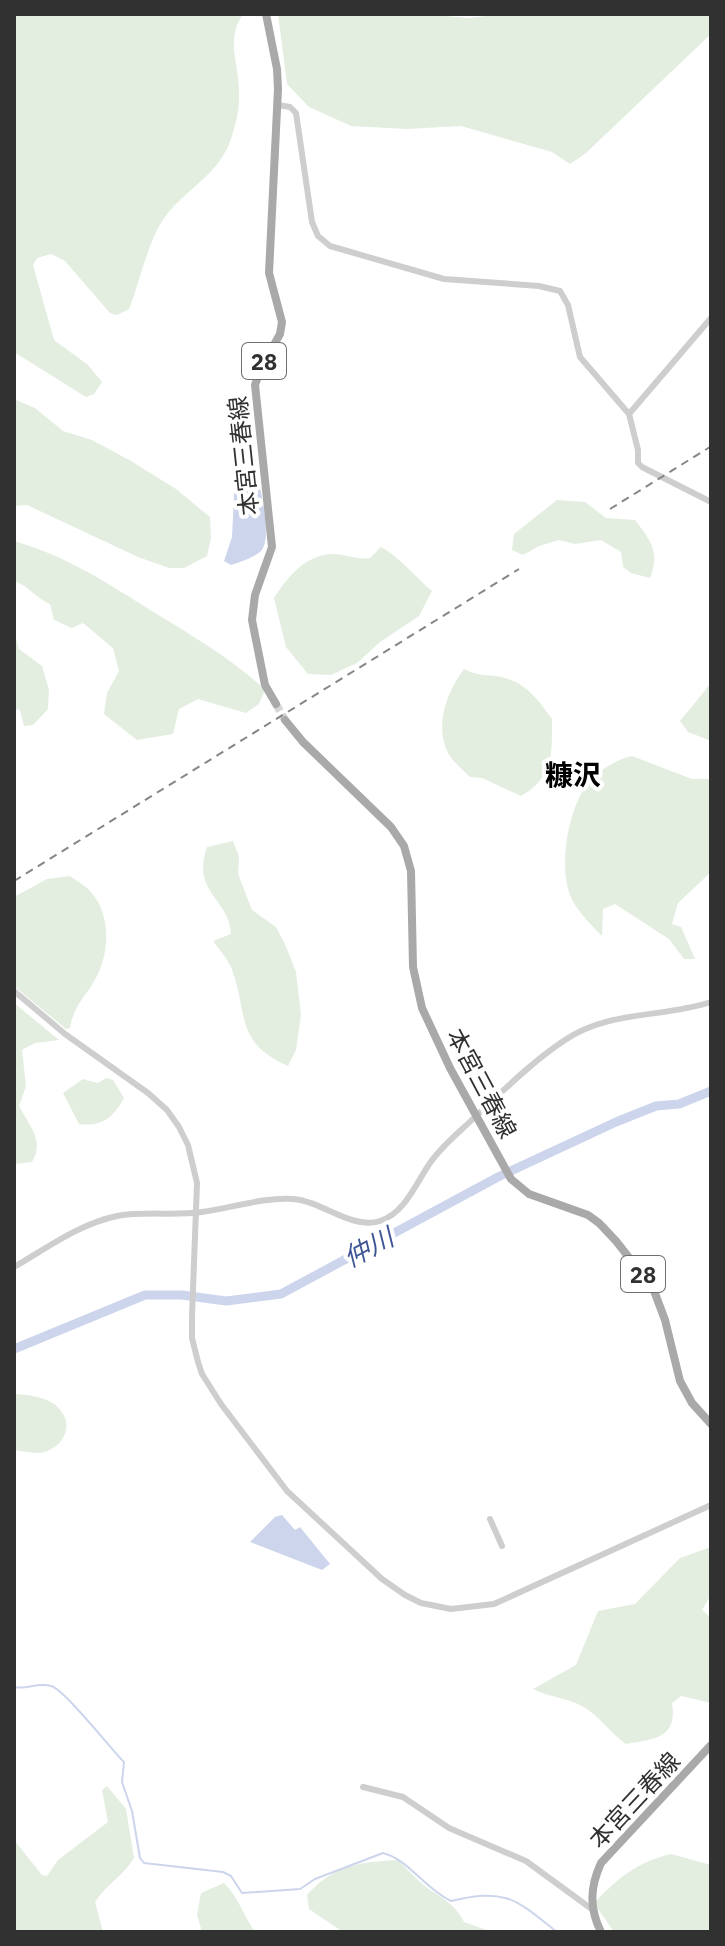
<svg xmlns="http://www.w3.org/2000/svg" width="725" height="1946" viewBox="0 0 725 1946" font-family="'IBM Plex Sans','Noto Sans JP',sans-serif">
  <rect width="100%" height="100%" fill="#fff"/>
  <g fill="#e3eee0">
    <path d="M 14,14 L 243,14 C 225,41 239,63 239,91 C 240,107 236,124 231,139 C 219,174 190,186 168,213 C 149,235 140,282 129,309 L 117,315 L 110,313 L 65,261 L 51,254 L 37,258 L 33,265 L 54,340 L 88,365 L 102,382 L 94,394 L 86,397 L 14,352 Z"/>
    <polygon points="278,14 421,14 469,18 505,14 711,14 711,34 586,153 570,164 552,152 461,126 407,129 351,126 309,107 287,84"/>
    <polygon points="14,399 35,408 63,431 92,440 131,461 176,489 210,517 211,538 207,556 184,568 169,568 138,557 27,505 14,506"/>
    <path d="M 557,500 L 585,502 L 606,518 L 635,520 C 651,541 660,552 650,578 L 631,573 L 623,567 L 621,552 L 601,540 L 575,544 L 559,540 L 539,546 L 523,555 L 512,550 L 514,534 Z"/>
    <path d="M 14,541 C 67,556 109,584 155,613 C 194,637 231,658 265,690 L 259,704 L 246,713 L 198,699 L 179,709 L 173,734 L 137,740 L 104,714 L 107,693 L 119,671 L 113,648 L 83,623 L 72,628 L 54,620 L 50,604 C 36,598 29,586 14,581 Z"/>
    <path d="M 381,547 C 400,557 415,577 432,591 L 419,616 L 380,642 L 357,663 L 331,675 L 308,674 L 286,647 L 274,598 C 287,578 305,555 332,554 C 345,554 357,560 370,558 Z"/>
    <polygon points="14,632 19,649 42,666 49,690 48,709 33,725 24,726 20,710 14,709"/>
    <path d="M 464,669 C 475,675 484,675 496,676 C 524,680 536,697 552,719 C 552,753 554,777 521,796 L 482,778 L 470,777 C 463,770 453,762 448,753 C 434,725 447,692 464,669 Z"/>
    <polygon points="711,683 711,741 688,732 680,721"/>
    <path d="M 632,756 L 692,779 L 711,779 L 711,872 L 678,903 L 672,924 L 681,927 L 695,959 L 684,959 L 669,939 L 615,904 L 603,909 L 602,936 C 590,924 574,908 569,892 C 559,862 569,804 590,781 C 602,768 616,760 632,756 Z"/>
    <path d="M 233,841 L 239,857 L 238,874 L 252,910 L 276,927 L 285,944 L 296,972 L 301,1015 L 296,1050 L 288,1066 C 233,1042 249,1012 231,967 C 227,958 219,949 213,941 L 231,934 C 229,898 191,893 207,847 Z"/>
    <path d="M 70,876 C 76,881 85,885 90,891 C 110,912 110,948 98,974 C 88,995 74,1003 70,1028 L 66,1029 L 14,986 L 14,897 L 47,879 Z"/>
    <path d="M 14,1003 L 59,1040 L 35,1043 L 22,1050 L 26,1086 L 19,1106 C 29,1125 45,1141 32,1162 L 14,1164 Z"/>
    <path d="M 106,1078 L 113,1080 L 124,1098 C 113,1118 102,1127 79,1124 L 63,1093 L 83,1079 L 98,1083 Z"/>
    <path d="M 14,1394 C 30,1395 51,1397 61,1411 C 75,1429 60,1450 40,1453 C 32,1453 22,1451 14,1450 Z"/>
    <path d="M 711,1547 L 711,1595 L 702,1610 L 711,1618 L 711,1703 L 681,1696 L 672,1703 C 678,1739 653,1739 626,1744 C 610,1733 599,1715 582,1706 C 567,1698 549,1697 533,1689 L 576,1665 L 598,1611 L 635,1604 L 680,1558 Z"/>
    <path d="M 107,1786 L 126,1809 L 134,1858 C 124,1875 106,1885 95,1902 L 103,1932 L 14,1932 L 14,1840 L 42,1875 L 47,1876 L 58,1860 L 108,1822 L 102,1790 Z"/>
    <path d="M 671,1854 L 711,1865 L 711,1932 L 614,1932 L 594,1903 C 618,1878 637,1862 671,1854 Z"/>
    <path d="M 398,1860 C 407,1869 416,1879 426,1887 C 442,1898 455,1904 464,1922 L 492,1932 L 343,1932 L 309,1909 L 307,1895 C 334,1865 359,1862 398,1860 Z"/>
    <path d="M 224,1883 C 239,1898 243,1915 255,1932 L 202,1932 L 197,1915 L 201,1893 Z"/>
  </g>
  <g fill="#cdd5ed">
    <path d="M 245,469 L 258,478 C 261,493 273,542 260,552 C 252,558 240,562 231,565 L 224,561 L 232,537 L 235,476 L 239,471 Z"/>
    <polygon points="282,1515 295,1530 300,1527 330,1564 322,1570 250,1542 275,1517"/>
  </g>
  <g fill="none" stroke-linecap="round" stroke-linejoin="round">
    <path stroke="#cdd5ed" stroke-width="2" d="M 14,1687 C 27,1690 37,1682 51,1686 C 64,1689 110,1748 124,1762 L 122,1782 L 132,1811 L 140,1858 L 144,1863 L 223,1872 L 231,1876 L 242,1893 L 300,1889 L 315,1879 L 383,1853 C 408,1859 425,1889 451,1901 C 507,1888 515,1899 557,1932"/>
    <polyline stroke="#cdd5ed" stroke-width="9" points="14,1349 145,1295 182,1295 226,1301 281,1294 498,1177 616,1122 656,1106 679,1104 711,1091"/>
    <polyline stroke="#d6d6d6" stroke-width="8" stroke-dasharray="8 4" stroke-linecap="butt" points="276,704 285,720"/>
    <g stroke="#cecece" stroke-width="6">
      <polyline points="278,105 290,107 296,113 312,222 318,236 330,246 444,279 539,286 560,291 568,305 580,357 629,414 638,450 638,463 642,467 711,502"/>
      <polyline points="629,414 711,318"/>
      <polyline points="14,991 65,1034 148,1093 167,1110 179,1127 188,1145 197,1183 192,1316 192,1338 198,1362 202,1374 221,1404 287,1491 382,1579 405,1595 421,1603 451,1609 494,1604 711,1505"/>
      <path d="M 14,1267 C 47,1248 79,1224 117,1216 C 145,1211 175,1216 202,1212 C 231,1208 264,1197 293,1199 C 322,1201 351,1230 380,1221 C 405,1213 416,1183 430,1163 C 443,1144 461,1131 477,1115 C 505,1089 533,1061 565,1040 C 609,1010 663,1018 711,1002"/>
      <polyline points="490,1519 502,1546"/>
      <polyline points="363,1787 403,1797 449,1828 526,1861 593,1910"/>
    </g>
    <g stroke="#a9a9a9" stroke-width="8">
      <polyline points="266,14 277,69 278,89 269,273 282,322 280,334 261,368 255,385 272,547 255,595 252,620 265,685 276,704"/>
      <polyline points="285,720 303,742 391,827 404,846 411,871 413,967 422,1008 450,1068 511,1179 529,1194 588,1215 599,1223 616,1241 653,1288 665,1320 680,1381 692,1403 711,1424"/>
      <path d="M 601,1932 C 589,1908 590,1887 601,1863 L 711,1745"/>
    </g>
    <g stroke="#868686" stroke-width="2" stroke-dasharray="8 6" stroke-linecap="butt">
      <polyline points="610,509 710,447"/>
      <polyline points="14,881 519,569"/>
    </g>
  </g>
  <g text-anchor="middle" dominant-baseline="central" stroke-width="8" stroke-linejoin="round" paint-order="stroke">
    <g fill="#fff" stroke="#6f6f6f" stroke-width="2">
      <rect x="242" y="343" width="44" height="36" rx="6"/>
      <rect x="621" y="1256" width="44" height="36" rx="6"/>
    </g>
    <g font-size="22" font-weight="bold" fill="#313131">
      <text x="264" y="361">28</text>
      <text x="643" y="1274">28</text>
    </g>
    <g font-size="24" fill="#313131" stroke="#fff">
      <text transform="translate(243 456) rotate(-96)">本宮三春線</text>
      <text transform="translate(482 1083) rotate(62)">本宮三春線</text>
      <text transform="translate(634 1800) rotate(-47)">本宮三春線</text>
    </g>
    <g font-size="26" font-style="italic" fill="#3e5595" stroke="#fff">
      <text transform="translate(368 1247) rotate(-28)">仲川</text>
    </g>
    <g font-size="28" font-weight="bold" fill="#000" stroke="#fff">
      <text x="573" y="774">糠沢</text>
    </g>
  </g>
  <rect width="725" height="1946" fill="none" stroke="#313131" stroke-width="32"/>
</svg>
